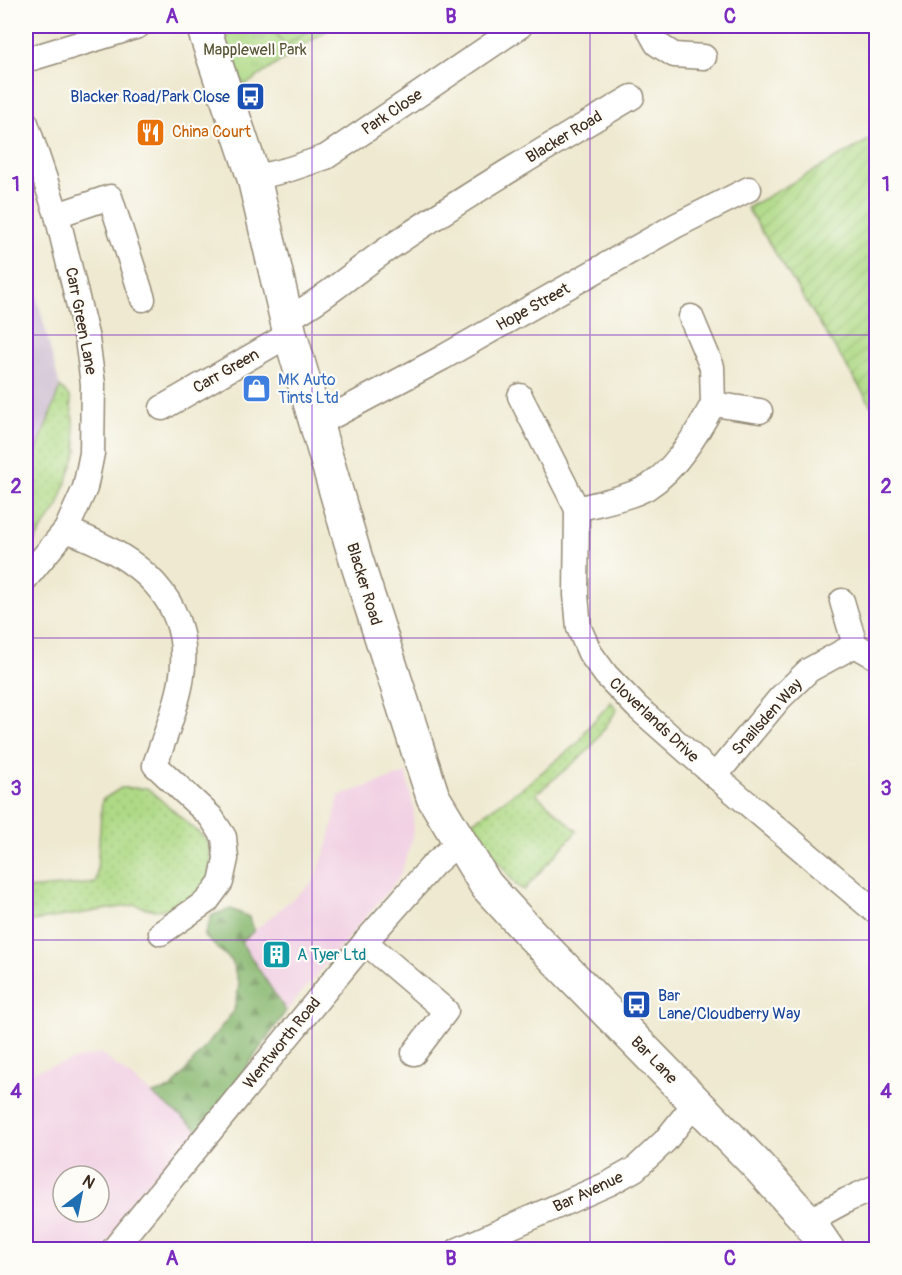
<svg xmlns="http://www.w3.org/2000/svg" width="902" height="1275" viewBox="0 0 902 1275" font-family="Pangolin,sans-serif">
  <defs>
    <pattern id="grass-dots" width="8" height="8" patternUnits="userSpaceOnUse" patternTransform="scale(1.5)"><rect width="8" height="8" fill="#aed985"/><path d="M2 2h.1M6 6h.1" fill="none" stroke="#97ba72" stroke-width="1.8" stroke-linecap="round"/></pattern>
    <pattern id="forest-firs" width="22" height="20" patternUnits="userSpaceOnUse" patternTransform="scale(1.5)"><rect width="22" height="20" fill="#8ab972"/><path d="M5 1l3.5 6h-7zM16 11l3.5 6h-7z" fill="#72975d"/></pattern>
    <pattern id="park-tufts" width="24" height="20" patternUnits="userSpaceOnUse" patternTransform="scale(1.5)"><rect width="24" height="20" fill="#aed985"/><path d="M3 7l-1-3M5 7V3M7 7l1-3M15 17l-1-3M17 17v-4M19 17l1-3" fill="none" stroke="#97ba72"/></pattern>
    <pattern id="garden-furrows" width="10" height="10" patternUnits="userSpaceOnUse" patternTransform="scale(1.5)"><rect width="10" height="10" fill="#aed985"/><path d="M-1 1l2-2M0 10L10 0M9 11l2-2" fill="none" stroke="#97ba72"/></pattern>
  </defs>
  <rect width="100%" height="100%" fill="#fdfcf7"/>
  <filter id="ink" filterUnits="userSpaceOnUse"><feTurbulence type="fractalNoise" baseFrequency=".0167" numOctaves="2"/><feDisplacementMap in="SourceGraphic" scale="12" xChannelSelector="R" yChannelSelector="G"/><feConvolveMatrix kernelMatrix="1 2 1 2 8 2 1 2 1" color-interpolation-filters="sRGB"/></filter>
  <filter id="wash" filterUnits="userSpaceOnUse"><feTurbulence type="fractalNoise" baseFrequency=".008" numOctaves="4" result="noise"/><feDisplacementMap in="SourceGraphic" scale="24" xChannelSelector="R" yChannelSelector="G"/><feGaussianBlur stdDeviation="1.35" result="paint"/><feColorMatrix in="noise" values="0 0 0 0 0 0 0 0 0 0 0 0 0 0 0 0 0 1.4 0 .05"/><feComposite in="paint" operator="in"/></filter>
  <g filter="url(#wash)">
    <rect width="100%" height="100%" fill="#eee9d0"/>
    <g fill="#f1d0e3" fill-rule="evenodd">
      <polygon points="406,773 414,810 412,840 399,878 286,1011 241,942 314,881 328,844 339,796"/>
      <path d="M 100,1053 L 201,1132 L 103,1249 L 26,1250 L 26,1073 ZM 63,1176 L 99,1176 L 99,1212 L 63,1212 Z"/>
    </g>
    <polygon fill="#cebed1" points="26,254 60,387 26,481"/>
    <g fill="url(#grass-dots)" stroke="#748252" stroke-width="1.5">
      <polygon points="60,387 70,397 77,451 58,506 26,553 26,481"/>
      <polygon points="611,702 617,710 590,749 536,794 577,831 524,890 516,885 481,838 472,822 525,786 580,741 586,730"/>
      <polygon points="121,788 147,788 207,840 211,860 207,886 182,908 154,910 135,905 26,922 26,889 96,883 102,800"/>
    </g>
    <polygon fill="url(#forest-firs)" stroke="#627248" stroke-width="1.5" points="231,909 249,917 254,931 241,942 286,1011 201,1132 152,1094 171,1089 234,1011 239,985 232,961 204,936 212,915"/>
    <polygon fill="url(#park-tufts)" stroke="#748252" stroke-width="1.5" points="218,26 333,26 244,86"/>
    <polygon fill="url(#garden-furrows)" stroke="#748252" stroke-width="1.5" points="876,136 876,408 874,410 747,208"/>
    <polygon fill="#aed985" stroke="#748252" stroke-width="1.5" points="271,26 314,26 285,46"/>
  </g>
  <g filter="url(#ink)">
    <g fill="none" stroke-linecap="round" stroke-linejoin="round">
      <defs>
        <g id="street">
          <polyline points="647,26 657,44 674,55 704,57"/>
          <polyline points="26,60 138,26"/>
          <polyline points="26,123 57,215 87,339 93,384 92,453 85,488 66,530 26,578"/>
          <polyline points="254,178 290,169 326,157 520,26"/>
          <polyline points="57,215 110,197 143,299"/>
          <polyline points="691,317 712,367 713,404"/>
          <path d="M 287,319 C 325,299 356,270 392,246 C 470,193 551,145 632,97"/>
          <polyline points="520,396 577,509 576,595 579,628 590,653 606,675 637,707 715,776 876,912"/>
          <polyline points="162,408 290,334"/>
          <polyline points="316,425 442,358 675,226 749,189"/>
          <path d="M 577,509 C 598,503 629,498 648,487 C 676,469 698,432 713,404 L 760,411"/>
          <path d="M 66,530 C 136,555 196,599 181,682 C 176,710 164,738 155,765 L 211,817 L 224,837 L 226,859 L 221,882 L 207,901 L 161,933"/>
          <polyline points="855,645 876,657"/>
          <polyline points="715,776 780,698 809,670 855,645 842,601"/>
          <polyline points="365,942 446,1011 414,1053"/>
          <polyline points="808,1221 847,1200 876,1187"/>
          <polyline points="113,1250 365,942 433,865 459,842"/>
          <polyline points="458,1250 610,1183 635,1169 665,1141 696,1102"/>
        </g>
        <polyline id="secondary" points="203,26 254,178 290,334 355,556 433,797 486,885 529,932 757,1165 808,1221 828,1250"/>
      </defs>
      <use href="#street" stroke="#948a77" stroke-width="27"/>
      <use href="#secondary" stroke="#948a77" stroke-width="36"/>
      <use href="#street" stroke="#fff" stroke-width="24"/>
      <use href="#secondary" stroke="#fff" stroke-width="33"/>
    </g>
  </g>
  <path fill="none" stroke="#7b2cbf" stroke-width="1.5" stroke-opacity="0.55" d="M 312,26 L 312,1250M 590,26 L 590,1250M 26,335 L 876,335M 26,638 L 876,638M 26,940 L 876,940"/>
  <defs>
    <symbol id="bus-square" viewBox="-11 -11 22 22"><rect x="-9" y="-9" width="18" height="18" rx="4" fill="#1a4fb4" stroke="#fdfcf7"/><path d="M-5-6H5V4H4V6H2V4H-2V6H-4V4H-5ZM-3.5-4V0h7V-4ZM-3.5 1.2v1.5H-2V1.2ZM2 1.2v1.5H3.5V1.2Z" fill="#fff"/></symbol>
    <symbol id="restaurant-square" viewBox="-11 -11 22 22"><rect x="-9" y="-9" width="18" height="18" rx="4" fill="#e8710a" stroke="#fdfcf7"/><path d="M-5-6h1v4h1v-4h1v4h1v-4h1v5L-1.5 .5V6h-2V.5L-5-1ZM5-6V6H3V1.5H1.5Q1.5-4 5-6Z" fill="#fff"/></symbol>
    <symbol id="shop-square" viewBox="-11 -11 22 22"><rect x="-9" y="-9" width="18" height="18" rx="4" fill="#3f7fe0" stroke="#fdfcf7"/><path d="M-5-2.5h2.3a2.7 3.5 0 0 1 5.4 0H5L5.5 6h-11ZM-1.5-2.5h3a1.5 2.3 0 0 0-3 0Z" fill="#fff"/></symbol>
    <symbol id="building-square" viewBox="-11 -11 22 22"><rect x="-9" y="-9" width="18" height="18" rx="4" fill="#0f9aa8" stroke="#fdfcf7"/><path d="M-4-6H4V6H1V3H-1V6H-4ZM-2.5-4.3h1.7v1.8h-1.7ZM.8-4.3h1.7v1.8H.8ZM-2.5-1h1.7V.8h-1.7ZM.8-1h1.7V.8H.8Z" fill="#fff"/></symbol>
  </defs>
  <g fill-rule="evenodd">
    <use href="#bus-square" x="234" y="80" width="33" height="33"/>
    <use href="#restaurant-square" x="134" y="116" width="33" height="33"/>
    <use href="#shop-square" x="240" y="372" width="33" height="33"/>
    <use href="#building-square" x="260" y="938" width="33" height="33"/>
    <use href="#bus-square" x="620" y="988" width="33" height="33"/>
  </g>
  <g text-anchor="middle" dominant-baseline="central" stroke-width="4.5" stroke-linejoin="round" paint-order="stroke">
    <g font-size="16" fill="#585638" stroke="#fdfcf7">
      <text x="255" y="50">Mapplewell Park</text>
    </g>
    <g font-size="16" fill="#164399" stroke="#fdfcf7" text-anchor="end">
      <text x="230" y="97">Blacker Road/Park Close</text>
      <text x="658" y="996" text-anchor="start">Bar<tspan x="658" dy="18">Lane/Cloudberry Way</tspan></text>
    </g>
    <g font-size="16" fill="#3b2a1e" stroke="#fdfcf7">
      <text transform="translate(392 112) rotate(-34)">Park Close</text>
      <text transform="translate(564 137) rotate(-31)">Blacker Road</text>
      <text transform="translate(533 307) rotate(-29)">Hope Street</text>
      <text transform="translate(81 321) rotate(79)">Carr Green Lane</text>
      <text transform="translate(226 371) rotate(-30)">Carr Green</text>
      <text transform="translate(364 584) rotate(73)">Blacker Road</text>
      <text transform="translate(767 717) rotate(-48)">Snailsden Way</text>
      <text transform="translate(654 720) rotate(43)">Cloverlands Drive</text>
      <text transform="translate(282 1043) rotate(-51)">Wentworth Road</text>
      <text transform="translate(654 1060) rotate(46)">Bar Lane</text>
      <text transform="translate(588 1192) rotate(-25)">Bar Avenue</text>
    </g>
    <g font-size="16" fill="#c56008" stroke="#fdfcf7" text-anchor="start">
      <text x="172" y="132">China Court</text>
    </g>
    <g font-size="16" fill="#366cbe" stroke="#fdfcf7" text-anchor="start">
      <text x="278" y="380">MK Auto<tspan x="278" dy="18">Tints Ltd</tspan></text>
    </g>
    <g font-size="16" fill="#0d838f" stroke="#fdfcf7" text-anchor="start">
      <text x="297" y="955">A Tyer Ltd</text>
    </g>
  </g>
  <rect width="902" height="1275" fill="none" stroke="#fdfcf7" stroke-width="66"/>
  <g transform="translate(81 1194) rotate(32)"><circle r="28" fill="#fdfcf7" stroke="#afa8a0" stroke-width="1.5"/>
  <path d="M0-4.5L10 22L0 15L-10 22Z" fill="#1f6fb2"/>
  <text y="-9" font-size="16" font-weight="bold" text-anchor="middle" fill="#3b2a1e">N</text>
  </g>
  <rect x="33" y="33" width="836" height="1209" fill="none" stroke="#7b2cbf" stroke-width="2"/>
  <g font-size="20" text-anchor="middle" font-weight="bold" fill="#7b2cbf">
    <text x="172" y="23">A</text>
    <text x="451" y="23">B</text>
    <text x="730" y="23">C</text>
    <text x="16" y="191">1</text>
    <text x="886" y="191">1</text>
    <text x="16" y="493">2</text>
    <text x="886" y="493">2</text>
    <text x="16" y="795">3</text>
    <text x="886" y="795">3</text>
    <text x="16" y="1098">4</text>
    <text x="886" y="1098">4</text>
    <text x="172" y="1265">A</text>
    <text x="451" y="1265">B</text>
    <text x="730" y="1265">C</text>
  </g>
</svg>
